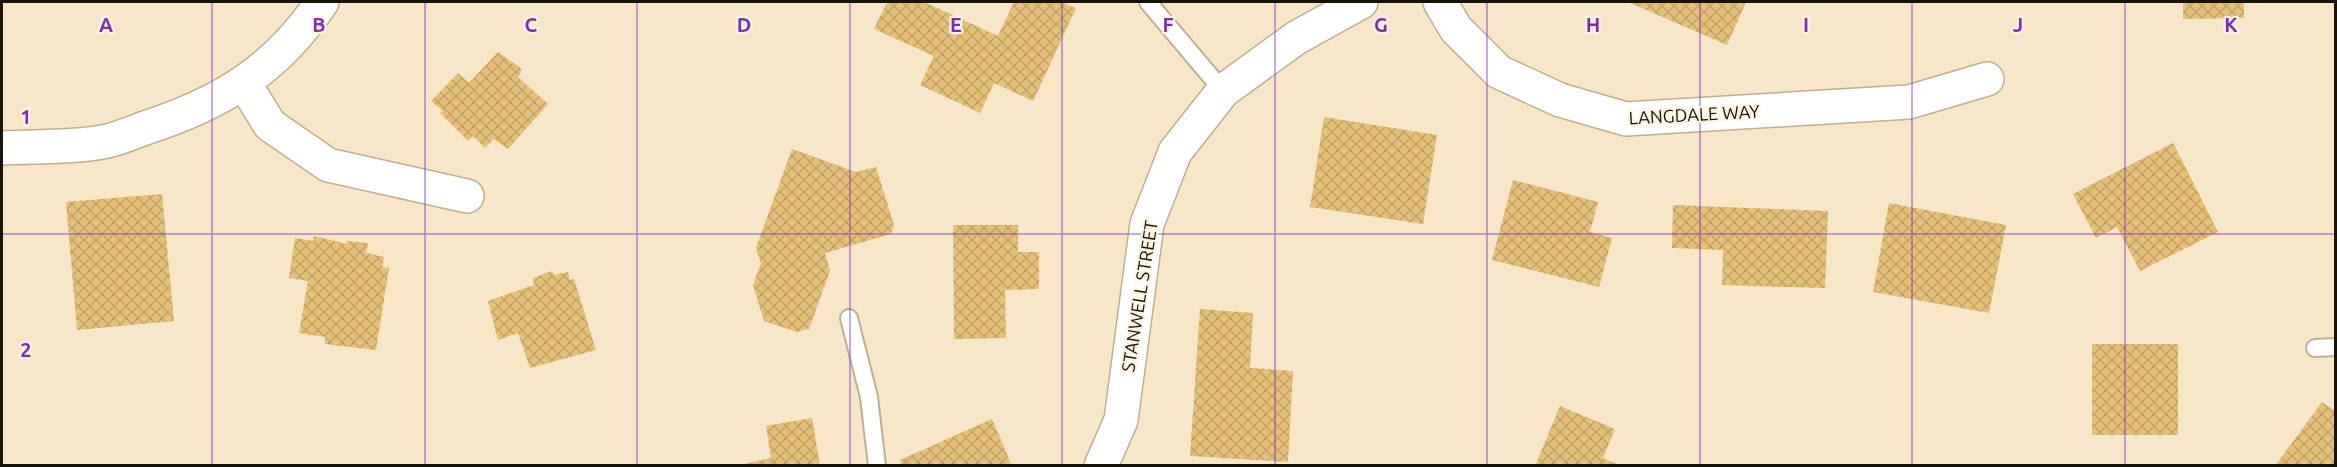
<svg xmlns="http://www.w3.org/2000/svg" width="2337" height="467" viewBox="0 0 2337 467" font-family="Ubuntu,sans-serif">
  <defs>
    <pattern id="building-cross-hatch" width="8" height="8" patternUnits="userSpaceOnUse" patternTransform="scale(1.5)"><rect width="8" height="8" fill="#e5c078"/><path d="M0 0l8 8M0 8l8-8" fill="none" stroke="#c4a466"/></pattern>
  </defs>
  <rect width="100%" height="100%" fill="#f7e6c7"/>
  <g fill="url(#building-cross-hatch)">
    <polygon points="887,2 924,2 998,36 1014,2 1061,2 1076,8 1033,101 994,83 980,113 920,85 934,56 874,29"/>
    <polygon points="1628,2 1746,2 1727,45"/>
    <polygon points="2183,2 2244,2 2244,18 2183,19"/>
    <polygon points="498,52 522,69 518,77 548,104 508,149 494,139 485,148 473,136 468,141 440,113 443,111 431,101 458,73 469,83"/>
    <polygon points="1324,117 1437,135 1423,224 1310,207"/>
    <polygon points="2173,143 2218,232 2140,271 2117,227 2096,238 2073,194"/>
    <polygon points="792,149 856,172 876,167 894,225 891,234 825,253 830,271 809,329 797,332 764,321 753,285 761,263 756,248"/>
    <polygon points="1513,180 1598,202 1590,232 1612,238 1599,287 1492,260"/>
    <polygon points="162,194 174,321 77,330 66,202"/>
    <polygon points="1889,203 2006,225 1989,313 1873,292"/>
    <polygon points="1673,205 1828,211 1825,288 1722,285 1723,250 1672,248"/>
    <polygon points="953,225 1018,225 1018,252 1039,252 1039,289 1005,290 1006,338 954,339"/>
    <polygon points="314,236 347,244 347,241 368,243 366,253 384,257 382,267 389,268 376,350 325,344 325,337 299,333 308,281 289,278 295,238 313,241"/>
    <polygon points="552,271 554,275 568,272 570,280 574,279 596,350 530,368 518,333 498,340 488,301 534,285 533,278"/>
    <polygon points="1200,309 1253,313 1250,368 1293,371 1288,462 1190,456"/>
    <rect x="2092" y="344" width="86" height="91"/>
    <polygon points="2322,402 2336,412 2336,466 2275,466"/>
    <polygon points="1560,406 1615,429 1603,458 1621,466 1535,466"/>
    <polygon points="812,418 820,466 736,466 771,458 766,426"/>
    <polygon points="992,419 1012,466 902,466 900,460"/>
  </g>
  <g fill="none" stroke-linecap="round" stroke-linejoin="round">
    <defs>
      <g id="service">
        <polyline points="1148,2 1223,91"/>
        <polyline points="849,318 869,397 877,466"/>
        <polyline points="2315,348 2336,347"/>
      </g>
      <g id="minor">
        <polyline points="1440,2 1456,29 1499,72 1560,100 1626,119 1909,102 1987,79"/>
        <polyline points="244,83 270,125 328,165 467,196"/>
        <path d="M 2,148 C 34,146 70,148 102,142 C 116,140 131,133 145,128 C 222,103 276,70 322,2"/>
        <polyline points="1101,466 1121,420 1147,224 1175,152 1223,91 1296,38 1361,2"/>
      </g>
    </defs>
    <use href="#service" stroke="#bfaf91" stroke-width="20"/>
    <use href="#minor" stroke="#bfaf91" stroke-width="36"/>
    <use href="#service" stroke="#fff" stroke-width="16"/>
    <use href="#minor" stroke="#fff" stroke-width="33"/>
  </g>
  <path fill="none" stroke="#7b2cbf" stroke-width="1.5" stroke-opacity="0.55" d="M 212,2 L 212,466M 425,2 L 425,466M 637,2 L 637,466M 850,2 L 850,466M 1062,2 L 1062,466M 1275,2 L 1275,466M 1487,2 L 1487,466M 1700,2 L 1700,466M 1912,2 L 1912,466M 2125,2 L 2125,466M 2,234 L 2336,234"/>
  <g text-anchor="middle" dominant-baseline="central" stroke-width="4.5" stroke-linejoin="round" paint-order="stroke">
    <g font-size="18" fill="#181308" stroke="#fef4e1">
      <text transform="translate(1694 114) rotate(-3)">LANGDALE WAY</text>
      <text transform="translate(1139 296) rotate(-81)">STANWELL STREET</text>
    </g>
  </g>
  <g font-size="20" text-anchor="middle" font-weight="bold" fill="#7b2cbf" stroke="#fef4e1" stroke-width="4.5" stroke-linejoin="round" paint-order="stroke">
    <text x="106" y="32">A</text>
    <text x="319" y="32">B</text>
    <text x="531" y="32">C</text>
    <text x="744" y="32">D</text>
    <text x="956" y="32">E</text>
    <text x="1168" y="32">F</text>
    <text x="1381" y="32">G</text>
    <text x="1593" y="32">H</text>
    <text x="1806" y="32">I</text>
    <text x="2018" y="32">J</text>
    <text x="2231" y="32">K</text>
    <text x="26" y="124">1</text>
    <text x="26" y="357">2</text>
  </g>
  <rect width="2337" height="467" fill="none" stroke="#181308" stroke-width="6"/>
</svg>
